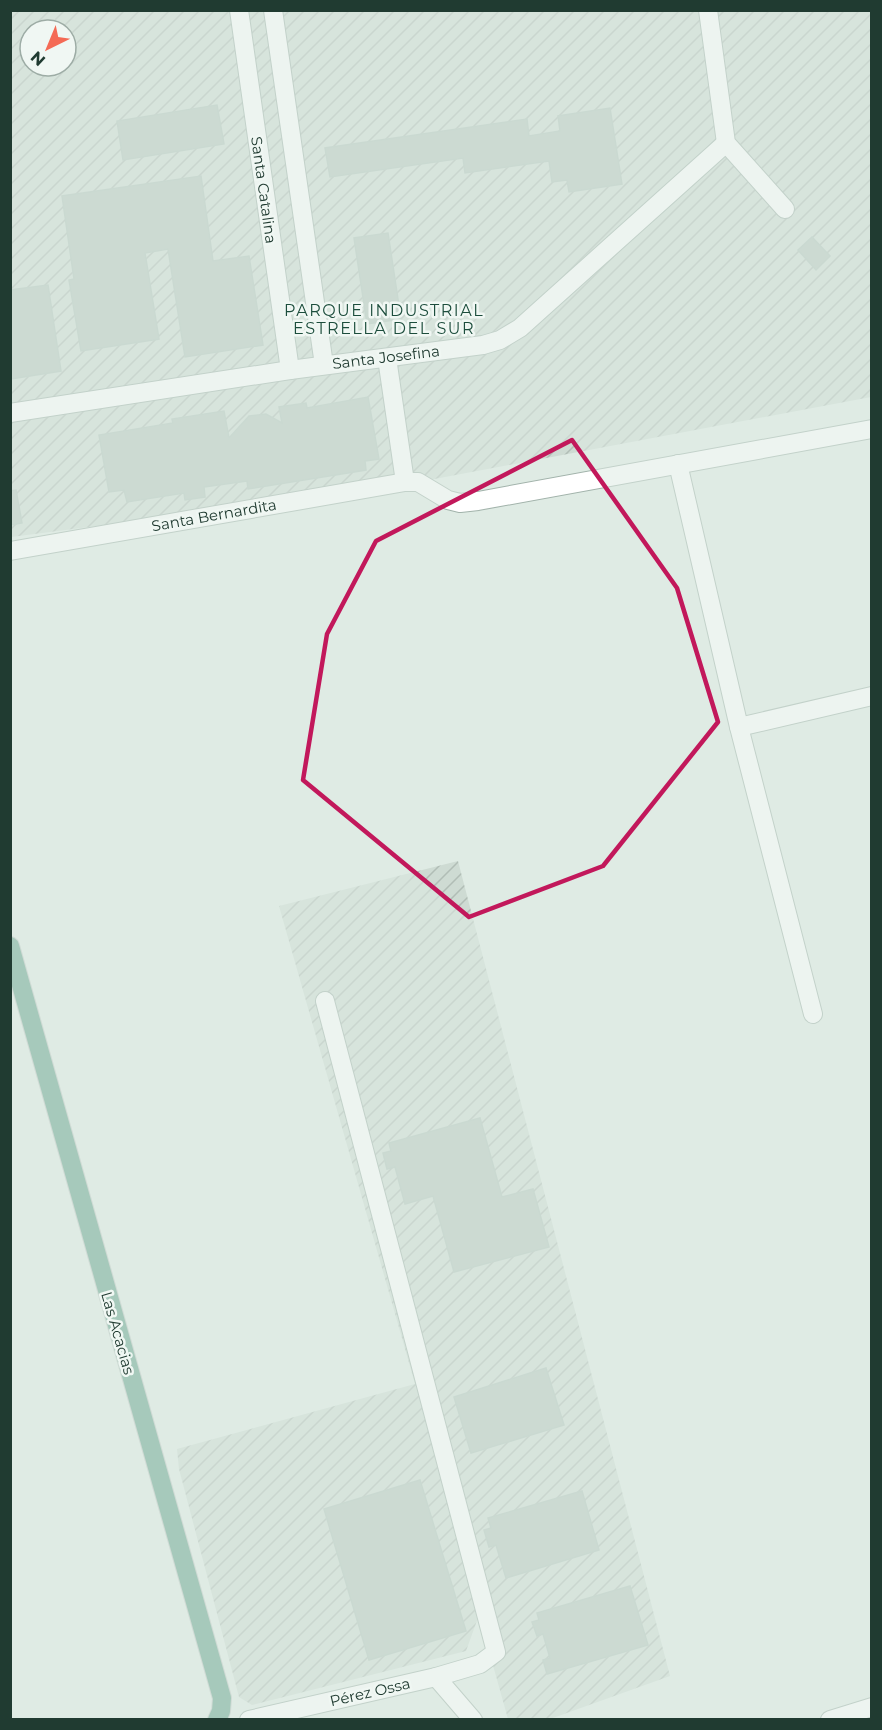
<svg xmlns="http://www.w3.org/2000/svg" width="882" height="1730" viewBox="0 0 882 1730" font-family="Montserrat,sans-serif">
  <defs>
    <pattern id="industrial-furrows" width="10" height="10" patternUnits="userSpaceOnUse" patternTransform="scale(1.5)"><rect width="10" height="10" fill="#cedbd3"/><path d="M-1 1l2-2M0 10L10 0M9 11l2-2" fill="none" stroke="#b1bdb6"/></pattern>
  </defs>
  <rect width="100%" height="100%" fill="#dfebe4"/>
  <g fill="url(#industrial-furrows)" fill-rule="evenodd">
    <path d="M 10,11 L 871,11 L 871,397 L 376,490 L 11,537 ZM 30,30 L 66,30 L 66,66 L 30,66 Z"/>
    <polygon points="458,861 670,1676 550,1719 508,1719 479,1615 466,1651 252,1705 239,1697 179,1469 177,1449 415,1384 279,906"/>
  </g>
  <g fill="#b5c6bd" stroke="#b2c4bb" stroke-width="1.5">
    <polygon points="217,105 224,144 123,160 117,121"/>
    <polygon points="610,108 622,184 569,192 567,180 552,182 549,161 465,173 463,158 330,177 325,148 527,119 529,136 560,131 558,116"/>
    <polygon points="201,176 213,261 249,256 263,345 185,357 168,249 145,253 159,339 81,351 69,280 74,279 62,196"/>
    <polygon points="388,233 401,319 367,324 354,238"/>
    <polygon points="812,237 830,256 816,270 798,250"/>
    <polygon points="48,285 61,371 10,379 10,290"/>
    <polygon points="368,397 379,459 365,461 366,470 248,489 247,481 204,487 205,497 185,500 184,493 127,502 124,490 109,492 99,435 173,423 172,419 224,411 229,438 249,416 266,414 282,423 279,407 306,403 307,408"/>
    <polygon points="16,490 22,523 10,525 10,491"/>
    <polygon points="480,1118 502,1197 533,1189 549,1247 454,1272 433,1196 405,1204 395,1167 387,1169 383,1153 391,1151 389,1143"/>
    <polygon points="546,1368 564,1425 471,1453 454,1397"/>
    <polygon points="420,1480 466,1631 369,1660 324,1509"/>
    <polygon points="582,1491 599,1550 506,1578 496,1545 489,1547 484,1530 491,1528 488,1518"/>
    <polygon points="630,1586 648,1645 547,1674 543,1660 550,1658 543,1634 537,1636 532,1622 539,1620 537,1613"/>
  </g>
  <g fill="none" stroke-linecap="round" stroke-linejoin="round">
    <defs>
      <g id="minor">
        <polyline points="239,10 290,370"/>
        <polyline points="273,10 324,365"/>
        <polyline points="708,10 726,143 785,209"/>
        <polyline points="387,358 405,482"/>
        <polyline points="10,413 290,370 483,345 500,340 520,328 726,143"/>
        <polyline points="678,464 739,727 813,1014"/>
        <polyline points="10,551 405,482 418,482 448,500 460,503 478,501 872,429"/>
        <polyline points="739,727 872,696"/>
        <polyline points="325,1001 496,1652 480,1664 436,1677"/>
        <polyline points="249,1720 436,1677 473,1720"/>
        <polyline points="830,1720 872,1707"/>
      </g>
      <polyline id="major" points="10,946 222,1698 221,1711 217,1720"/>
    </defs>
    <use href="#minor" stroke="#a2b3ab" stroke-width="20"/>
    <use href="#major" stroke="#c1c8c5" stroke-width="20"/>
    <use href="#minor" stroke="#fff" stroke-width="18"/>
    <use href="#major" stroke="#63a18a" stroke-width="18"/>
  </g>
  <path d="M0 0H882V1730H0ZM 572,440 L 677,588 L 718,722 L 603,866 L 469,917 L 303,780 L 327,634 L 376,541 Z" fill="#dfebe4" fill-opacity=".55" fill-rule="evenodd"/>
  <path fill="none" stroke="#c2185b" stroke-width="4.5" stroke-linejoin="round" d="M 572,440 L 677,588 L 718,722 L 603,866 L 469,917 L 303,780 L 327,634 L 376,541 Z"/>
  <g text-anchor="middle" dominant-baseline="central" stroke-width="5" stroke-linejoin="round" paint-order="stroke">
    <g font-size="15" fill="#203b31" stroke="#f0f7f3">
      <text transform="translate(264 190) rotate(82)">Santa Catalina</text>
      <text transform="translate(386 357) rotate(-7)">Santa Josefina</text>
      <text transform="translate(214 515) rotate(-10)">Santa Bernardita</text>
      <text transform="translate(118 1333) rotate(74)">Las Acacias</text>
      <text transform="translate(370 1692) rotate(-13)">Pérez Ossa</text>
    </g>
    <g font-size="16" letter-spacing="1.5" fill="#1c4d3c" stroke="#f0f7f3">
      <text x="384" y="310">PARQUE INDUSTRIAL<tspan x="384" dy="18">ESTRELLA DEL SUR</tspan></text>
    </g>
  </g>
  <rect width="882" height="1730" fill="none" stroke="#203b31" stroke-width="24"/>
  <g transform="translate(48 48) rotate(223)"><circle r="28" fill="#f0f7f3" stroke="#9daca5" stroke-width="1.5"/>
  <path d="M0-4.5L10 22L0 15L-10 22Z" fill="#f46a55"/>
  <text y="-9" font-size="16" font-weight="bold" text-anchor="middle" fill="#203b31">N</text>
  </g>
</svg>
